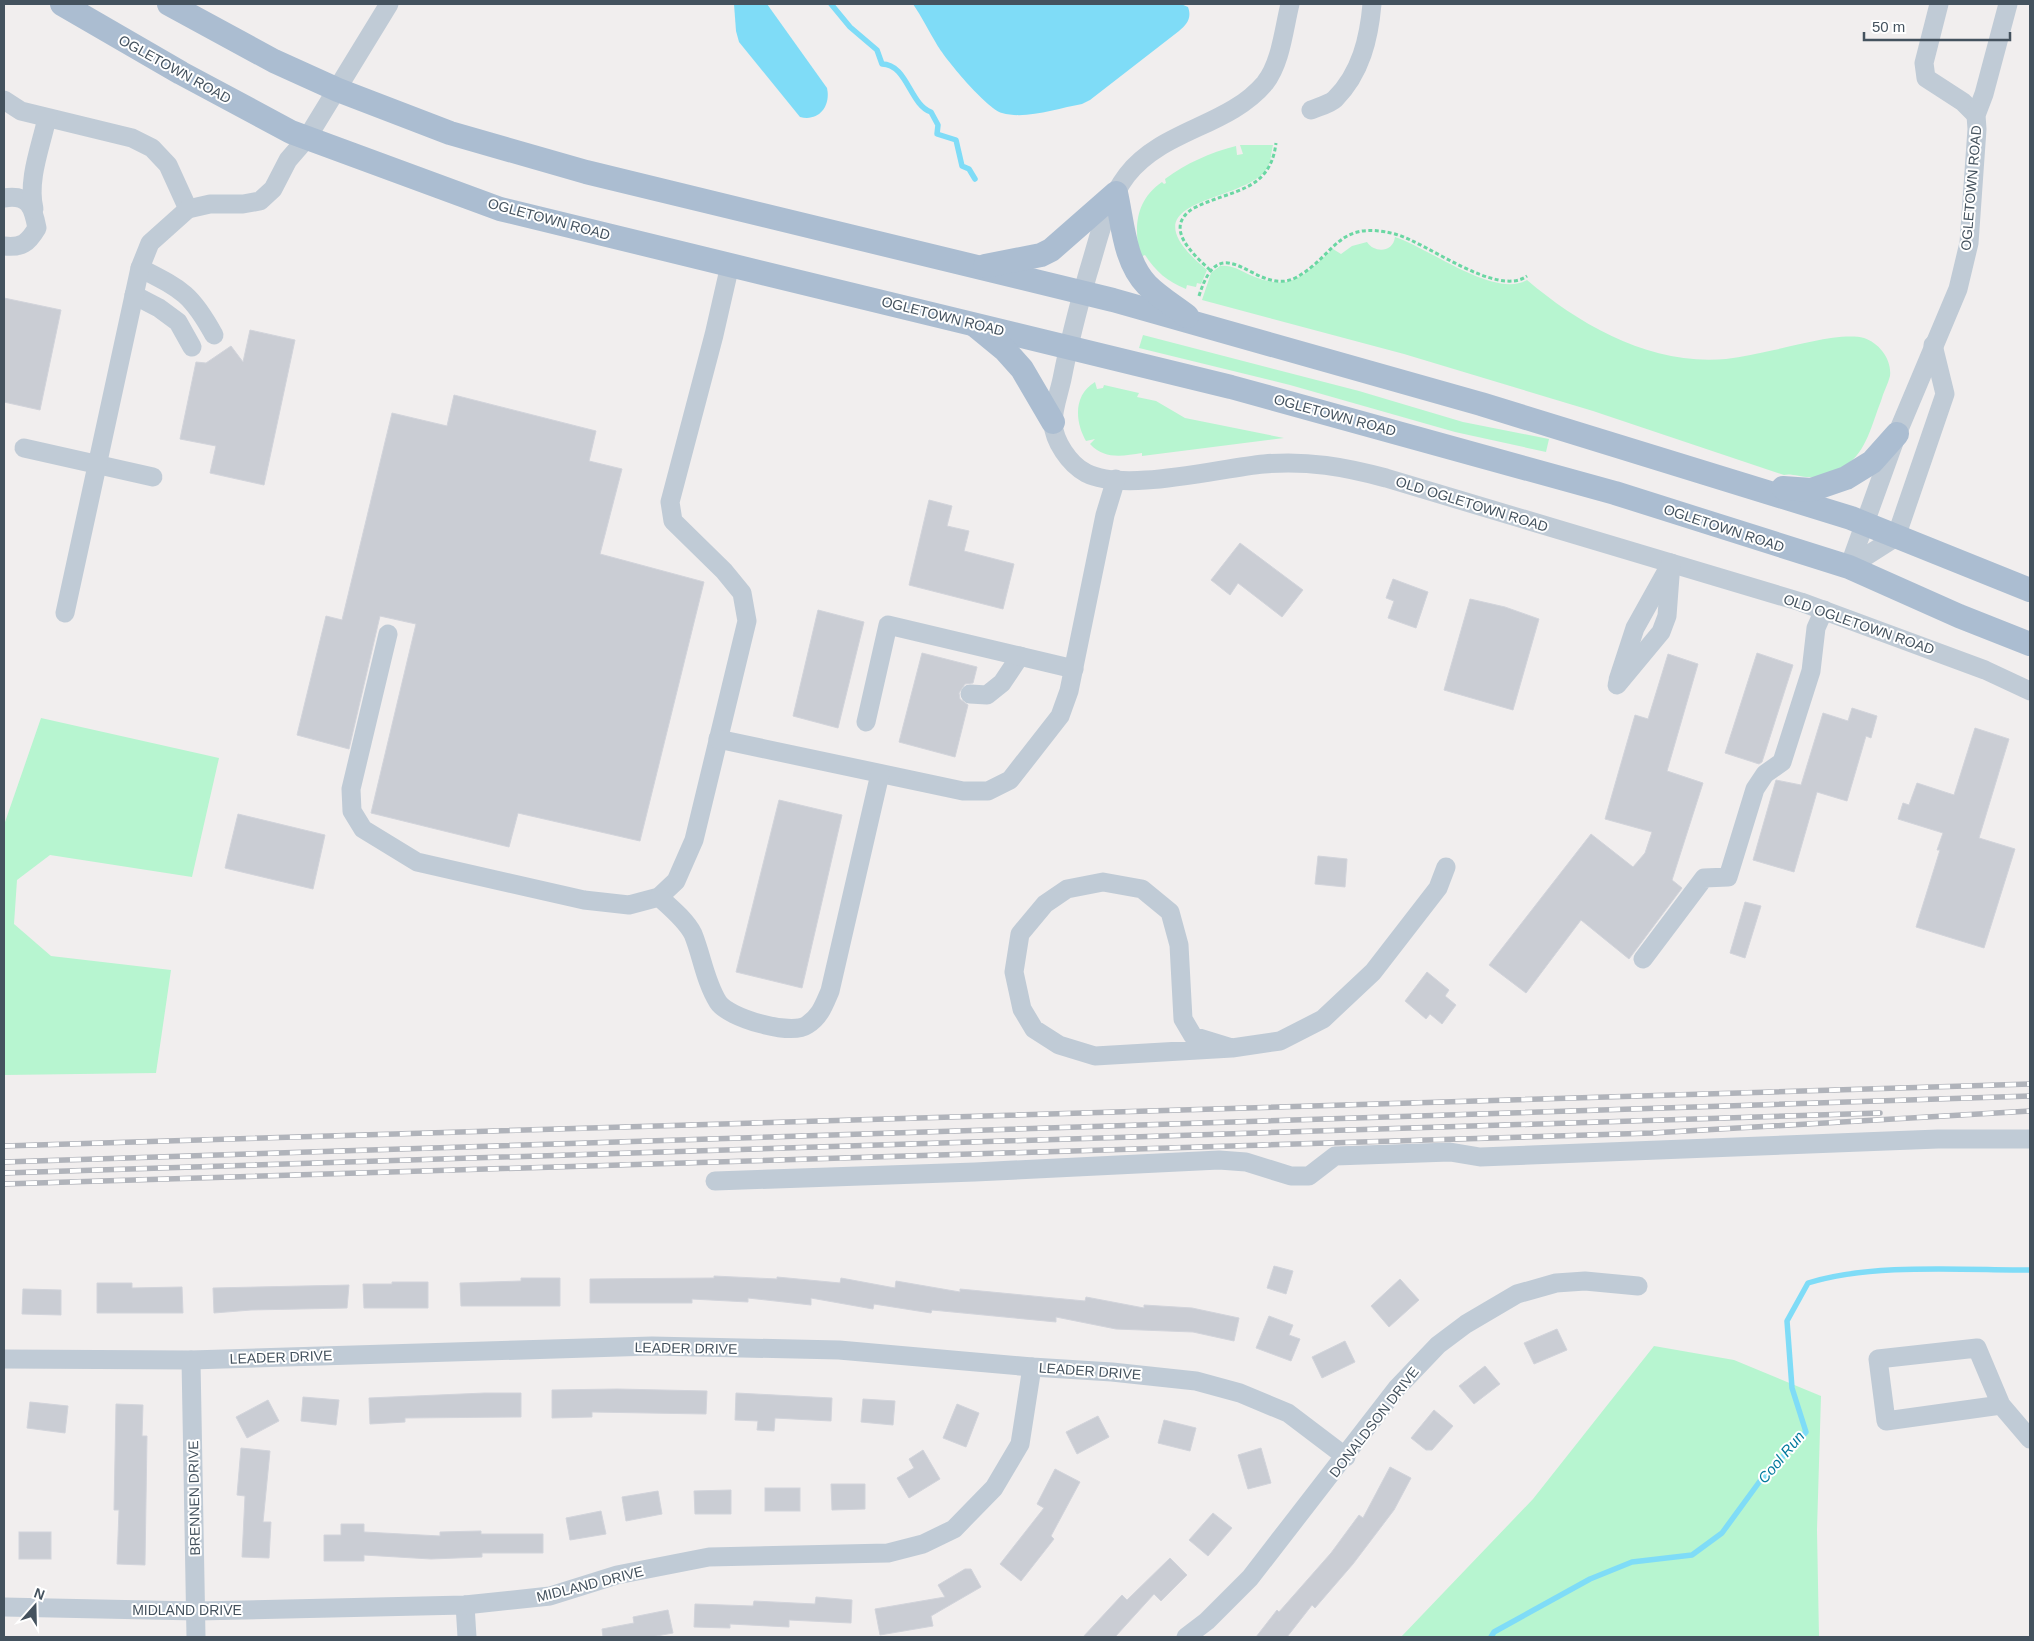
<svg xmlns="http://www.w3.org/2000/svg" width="2034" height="1641" viewBox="0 0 2034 1641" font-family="Helvetica,sans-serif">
  <rect width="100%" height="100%" fill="#f1eeee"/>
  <g fill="#b7f5d0">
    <path d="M 1240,145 L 1273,145 C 1271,153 1271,163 1266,170 C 1239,205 1119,197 1207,270 L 1201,284 L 1197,283 L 1196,287 L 1187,285 L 1186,289 C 1167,281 1156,272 1145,255 L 1140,257 C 1134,227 1135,201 1162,182 L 1164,184 L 1166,183 L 1165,179 C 1187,163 1209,153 1236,146 L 1237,155 L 1243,154 Z"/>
    <path d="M 1395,237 C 1429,248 1495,299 1527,280 C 1581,326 1652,366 1726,359 C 1742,357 1759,353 1774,350 C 1797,345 1843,332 1864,338 C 1879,343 1892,359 1890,376 C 1888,384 1883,393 1881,401 C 1872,423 1867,452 1845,466 C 1837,471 1819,478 1809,477 C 1801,477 1790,473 1784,475 L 1593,411 L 1404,354 L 1202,300 L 1211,273 L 1220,266 C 1232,265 1239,270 1250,275 C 1292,293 1303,276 1333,249 L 1341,254 L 1352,246 L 1367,242 C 1374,253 1393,253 1395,237 Z"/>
    <polygon points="1143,335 1359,391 1463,422 1549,439 1546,452 1455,432 1290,385 1139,348"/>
    <path d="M 1095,382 L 1097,389 L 1103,388 L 1104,385 L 1139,393 L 1137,397 L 1156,401 L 1185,418 L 1284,438 L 1142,456 L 1142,453 C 1123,456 1105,460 1090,444 L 1095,439 L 1086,441 C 1075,422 1073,395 1095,382 Z"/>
    <polygon points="41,718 219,758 192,877 50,855 17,880 14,924 51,956 171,970 156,1073 4,1075 4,825"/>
    <polygon points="1654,1346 1734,1360 1821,1396 1817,1530 1819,1637 1401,1637 1533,1499"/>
  </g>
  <g fill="#7fdcf7">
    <path d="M 734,4 L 767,4 L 827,88 C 831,106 819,122 800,117 L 739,42 L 736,31 Z"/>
    <path d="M 913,4 L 1181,4 L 1188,7 C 1192,18 1187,24 1179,31 L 1090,100 L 1082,104 C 1058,108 1026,120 1002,113 C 987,109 944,58 936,43 C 928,30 922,17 913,4 Z"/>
  </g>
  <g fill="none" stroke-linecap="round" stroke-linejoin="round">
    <g stroke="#7fdcf7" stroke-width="5.5">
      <path d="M 831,4 L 850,27 L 877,50 L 882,64 C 907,64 910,105 931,112 L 938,125 L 937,134 L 956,140 L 962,166 L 969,169 L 975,179"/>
      <path d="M 1491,1637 L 1494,1632 L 1590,1579 L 1632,1562 L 1692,1555 L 1722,1533 L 1760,1481 L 1806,1432 L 1792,1388 L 1787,1321 L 1808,1283 C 1872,1263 1962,1270 2030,1270"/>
    </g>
  </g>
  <g fill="#cacdd4" stroke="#d2d4db">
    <polygon points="4,298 61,310 40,410 4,402"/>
    <polygon points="250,330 295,340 264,485 210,473 216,446 180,439 196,362 206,363 231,346 243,362"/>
    <polygon points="454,395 596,431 589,461 622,469 600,554 704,582 640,841 518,813 509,847 371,813 416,624 380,616 349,749 297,735 326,616 342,620 392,413 447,426"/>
    <polygon points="929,500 952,506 947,526 969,531 964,551 1014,564 1003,609 909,585"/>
    <polygon points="1240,543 1303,590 1282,617 1238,583 1230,595 1211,580"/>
    <polygon points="1393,579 1428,592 1416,628 1388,618 1394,601 1386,598"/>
    <polygon points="1470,599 1505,607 1539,619 1513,710 1444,690"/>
    <polygon points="818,610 864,622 838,728 793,716"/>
    <polygon points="922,653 977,667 973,683 965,684 959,693 960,699 968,705 955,757 899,742"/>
    <polygon points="1757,653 1793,665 1762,762 1759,764 1725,753"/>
    <polygon points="1668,654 1698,664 1667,771 1703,783 1672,880 1682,888 1629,959 1581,920 1526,993 1489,965 1591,834 1633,867 1645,853 1652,832 1605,819 1635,715 1648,719"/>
    <polygon points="1852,708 1877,716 1871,738 1866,736 1847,801 1817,792 1794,872 1753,860 1776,780 1801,785 1823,713 1848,721"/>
    <polygon points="1975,728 2009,739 1979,838 2015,849 1984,948 1916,927 1940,850 1937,850 1943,833 1898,819 1903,803 1909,805 1917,783 1954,795"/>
    <polygon points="779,800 842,815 802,988 736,972"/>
    <polygon points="238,814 325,835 313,889 225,868"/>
    <polygon points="1318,856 1347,859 1345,887 1315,884"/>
    <polygon points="1745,902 1761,906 1745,958 1730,953"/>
    <polygon points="1427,972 1449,990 1445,996 1456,1005 1442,1024 1430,1014 1426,1019 1405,1001"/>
    <polygon points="1274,1266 1293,1271 1286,1294 1267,1288"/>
    <polygon points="714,1276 777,1279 777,1277 840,1283 841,1278 895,1288 896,1281 960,1292 960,1289 1085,1301 1086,1297 1144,1308 1144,1305 1192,1308 1239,1318 1234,1341 1193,1332 1116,1329 1056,1317 1056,1322 932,1310 931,1313 874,1304 873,1309 811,1298 811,1305 748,1298 748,1302 692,1299 692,1303 590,1303 590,1279 714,1278"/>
    <polygon points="521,1278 560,1278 560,1306 461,1306 460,1283 521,1281"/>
    <polygon points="1400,1279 1419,1300 1389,1327 1371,1306"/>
    <polygon points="392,1282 428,1282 428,1308 364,1308 363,1284 392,1284"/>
    <polygon points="97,1283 132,1283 132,1288 182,1287 183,1313 97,1313"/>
    <polygon points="349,1285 347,1308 251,1310 214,1313 213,1288"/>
    <polygon points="23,1289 61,1290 61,1315 22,1314"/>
    <polygon points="1269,1316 1293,1325 1289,1335 1300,1339 1291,1361 1256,1348"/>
    <polygon points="1557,1329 1567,1350 1534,1364 1524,1343"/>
    <polygon points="1345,1341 1355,1362 1322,1378 1312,1357"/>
    <polygon points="1485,1366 1500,1384 1474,1404 1459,1386"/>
    <polygon points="617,1389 707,1391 706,1414 592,1412 592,1417 552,1418 552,1390"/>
    <polygon points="485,1393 521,1393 521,1417 405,1418 405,1422 370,1424 369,1398"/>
    <polygon points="736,1393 832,1398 831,1421 775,1418 774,1431 757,1430 758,1421 735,1420"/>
    <polygon points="303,1397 339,1400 336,1425 301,1421"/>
    <polygon points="863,1399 895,1401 893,1425 861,1422"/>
    <polygon points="268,1400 279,1421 247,1438 236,1417"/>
    <polygon points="30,1402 68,1406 65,1433 27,1428"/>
    <polygon points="116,1404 143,1405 142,1436 147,1436 145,1565 117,1564 119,1510 114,1510"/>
    <polygon points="957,1404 979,1413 966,1447 943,1438"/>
    <polygon points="1434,1410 1453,1426 1432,1450 1426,1450 1411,1438"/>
    <polygon points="1098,1416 1109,1437 1077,1454 1066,1432"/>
    <polygon points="1164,1420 1196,1428 1190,1451 1158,1443"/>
    <polygon points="241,1448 270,1451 263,1522 271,1522 269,1558 242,1557 245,1496 237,1495"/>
    <polygon points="1261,1448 1271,1483 1248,1489 1238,1455"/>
    <polygon points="923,1450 940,1479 909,1498 897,1478 914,1468 909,1459"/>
    <polygon points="1390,1467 1411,1478 1394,1510 1353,1564 1315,1608 1312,1605 1287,1637 1256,1637 1277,1610 1279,1612 1331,1553 1359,1515 1363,1518"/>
    <polygon points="1055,1469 1080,1482 1051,1536 1054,1539 1021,1581 1000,1564 1044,1508 1037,1504"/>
    <polygon points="831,1484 865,1484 865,1509 832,1510"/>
    <rect x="765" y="1488" width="35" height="23"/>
    <polygon points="731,1490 731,1514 695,1514 694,1491"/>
    <polygon points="658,1491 662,1514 626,1521 622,1497"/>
    <polygon points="601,1511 606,1534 570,1540 566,1518"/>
    <polygon points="1213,1513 1232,1528 1208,1556 1189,1540"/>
    <polygon points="341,1524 364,1524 364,1532 440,1536 440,1532 481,1531 481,1534 543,1534 543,1553 482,1553 482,1557 431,1559 364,1555 364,1561 324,1561 324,1535 341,1535"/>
    <rect x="19" y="1532" width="32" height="27"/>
    <polygon points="1170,1558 1187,1575 1161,1601 1154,1594 1115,1637 1083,1637 1122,1595 1127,1600"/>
    <polygon points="965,1569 971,1569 981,1587 931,1616 933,1626 880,1635 875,1609 945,1597 938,1585"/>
    <polygon points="816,1597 852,1600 851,1623 789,1620 789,1627 730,1624 730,1628 694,1627 695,1604 753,1606 754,1601 815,1604"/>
    <polygon points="668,1610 673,1633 651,1637 603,1637 602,1629 634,1623 633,1617"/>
  </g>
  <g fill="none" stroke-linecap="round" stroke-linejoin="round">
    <g stroke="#6bd7a3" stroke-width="3" stroke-dasharray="4 2.5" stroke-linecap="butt">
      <path d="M 1210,270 C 1193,254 1162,227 1194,208 C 1231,189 1270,193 1276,143"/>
      <path d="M 1199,296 C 1222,221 1256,300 1297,277 C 1336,255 1337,219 1395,234 C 1428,243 1497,298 1527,276"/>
    </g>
    <g stroke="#c0cbd6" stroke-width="19">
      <path d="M 1290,4 C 1284,28 1281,63 1265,83 C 1228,127 1163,129 1127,175 C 1105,204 1099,238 1088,273 C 1078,308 1069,343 1062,379 C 1059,393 1053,409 1053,423 C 1054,441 1069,464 1086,473 C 1125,493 1219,468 1264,464 C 1307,460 1345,467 1386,478 L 1801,602 L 1985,670 L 2030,691"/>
      <polyline points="1939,4 1924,63 1926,78 1963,102 1976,115"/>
      <polyline points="4,100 21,111 132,138 152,148 168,165 188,209"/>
      <path d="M 1311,110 C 1318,107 1330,104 1335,99 C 1361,73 1369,38 1372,4"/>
      <path d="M 4,198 C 29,194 33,207 37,228 C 28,243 22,248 4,246"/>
      <path d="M 34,209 C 27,180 41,146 47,118"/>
      <path d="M 140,268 C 181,289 191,293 214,335"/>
      <polyline points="134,295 159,308 178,322 192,347"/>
      <polyline points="24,448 153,477"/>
      <polyline points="1849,567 1897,434 1958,289 1969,243 1977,129 1976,115 1984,94 2008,4"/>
      <polyline points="1849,567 1896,537 1945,394 1933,345"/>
      <polyline points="65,613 140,268 150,243 188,209 210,204 243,204 260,201 273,189 288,160 307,138 389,4"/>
      <polyline points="388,634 351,789 352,811 363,829 417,862 584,900 629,905 659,897 676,881 694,840 747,621 742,593 724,571 673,521 670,502 714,335 730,265"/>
      <polyline points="1618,680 1635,628 1669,567"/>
      <polyline points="1617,685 1661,632 1667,616 1671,563"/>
      <polyline points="970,694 987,695 1002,683 1020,656"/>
      <polyline points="866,722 888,625 1074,669"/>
      <polyline points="718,739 963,791 988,791 1010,780 1060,716 1069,691 1105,515 1116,479"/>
      <path d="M 659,897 C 670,907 686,920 693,934 C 702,956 705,981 718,1002 C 728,1018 791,1036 807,1025 C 820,1017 824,1005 830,991 L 880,774"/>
      <polyline points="1643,959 1704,878 1728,877 1755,789 1765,774 1782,762 1811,671 1816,628 1824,610"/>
      <polyline points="1232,1048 1193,1036 1183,1019 1179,945 1170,912 1142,889 1103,882 1067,889 1045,904 1020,934 1014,972 1022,1009 1034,1029 1059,1045 1095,1056 1232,1048 1280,1041 1323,1019 1373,972 1438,888 1446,867"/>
      <polyline points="715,1181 975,1172 1219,1160 1246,1162 1291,1176 1309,1176 1335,1156 1450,1152 1480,1157 1938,1139 2030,1139"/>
      <polyline points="4,1359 191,1360 652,1346 839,1350 1032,1367 1112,1372 1196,1381 1240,1393 1288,1413 1346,1457"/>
      <polyline points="191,1360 196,1637"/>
      <polyline points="2001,1405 1886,1421 1878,1359 1977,1348 2001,1405 2030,1439"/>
      <polyline points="465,1605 467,1637"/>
      <polyline points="4,1607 197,1611 465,1605 550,1596 617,1575 709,1557 888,1553 923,1544 954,1529 994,1488 1020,1444 1032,1367"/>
      <polyline points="1186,1637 1207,1621 1250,1578 1397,1388 1438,1345 1466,1324 1517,1294 1556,1283 1585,1281 1638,1286"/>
    </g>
    <g stroke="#abbdd1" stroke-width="24">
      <polyline points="62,4 181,73 291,132 500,209 1231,387 1615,493 1849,567 1959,616 2030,644"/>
      <polyline points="169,4 274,61 338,90 450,133 586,172 1113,300 1481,404 1851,518 2030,590"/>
      <path d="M 985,266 L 1041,255 L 1051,250 L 1116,193 C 1123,224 1124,261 1147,285 C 1159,297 1174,306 1187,316"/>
      <polyline points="977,327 1005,350 1022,369 1053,422"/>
      <polyline points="1783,488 1811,490 1846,478 1872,462 1897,434"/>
    </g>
    <defs>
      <g id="rail">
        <polyline points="4,1146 2030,1084"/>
        <polyline points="4,1162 2030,1096"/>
        <polyline points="4,1173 1880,1113"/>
        <polyline points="4,1184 1652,1133 2030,1111"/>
      </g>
    </defs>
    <use href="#rail" stroke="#b0b3ba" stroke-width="5.5"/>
    <use href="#rail" stroke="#fff" stroke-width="4" stroke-dasharray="11" stroke-linecap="butt"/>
  </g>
  <g text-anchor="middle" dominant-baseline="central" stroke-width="4" stroke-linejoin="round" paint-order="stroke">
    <g font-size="14" fill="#44525e" stroke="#fff">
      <text transform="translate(175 69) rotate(29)">OGLETOWN ROAD</text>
      <text transform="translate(1971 188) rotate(-85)">OGLETOWN ROAD</text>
      <text transform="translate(549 219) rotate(15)">OGLETOWN ROAD</text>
      <text transform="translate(943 316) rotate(14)">OGLETOWN ROAD</text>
      <text transform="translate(1335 415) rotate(15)">OGLETOWN ROAD</text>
      <text transform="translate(1472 504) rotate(17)">OLD OGLETOWN ROAD</text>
      <text transform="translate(1724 528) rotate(18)">OGLETOWN ROAD</text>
      <text transform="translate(1859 624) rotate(19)">OLD OGLETOWN ROAD</text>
      <text transform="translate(686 1348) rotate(1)">LEADER DRIVE</text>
      <text transform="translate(281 1357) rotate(-2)">LEADER DRIVE</text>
      <text transform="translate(1090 1371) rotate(4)">LEADER DRIVE</text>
      <text transform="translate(1374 1422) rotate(-52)">DONALDSON DRIVE</text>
      <text transform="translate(194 1498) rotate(-91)">BRENNEN DRIVE</text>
      <text transform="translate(590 1584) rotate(-14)">MIDLAND DRIVE</text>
      <text x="187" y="1610">MIDLAND DRIVE</text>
    </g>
    <g font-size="15" font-style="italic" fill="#037a9d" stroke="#fff">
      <text transform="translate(1781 1457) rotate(-50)">Cool Run</text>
    </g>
  </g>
  <rect width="2034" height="1641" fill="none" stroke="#44525e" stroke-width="10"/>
  <g transform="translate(35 1606) rotate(20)" stroke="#ffffff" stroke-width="4" paint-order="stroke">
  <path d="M0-4L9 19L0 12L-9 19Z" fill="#44525e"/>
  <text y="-8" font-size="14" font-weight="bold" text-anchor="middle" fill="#44525e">N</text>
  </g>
  <path d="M1864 32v8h146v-8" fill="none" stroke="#44525e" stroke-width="2.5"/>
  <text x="1872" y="32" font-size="15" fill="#44525e" stroke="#ffffff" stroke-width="4" paint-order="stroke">50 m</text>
</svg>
